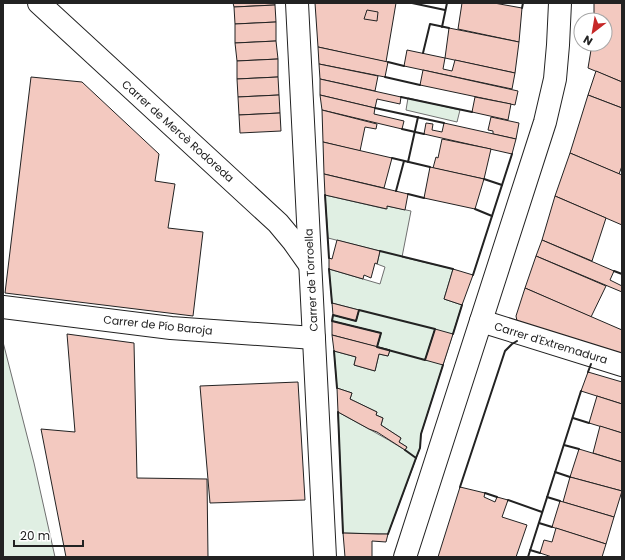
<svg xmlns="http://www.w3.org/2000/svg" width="625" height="560" viewBox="0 0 625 560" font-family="Poppins,sans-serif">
  <rect width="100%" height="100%" fill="#fff"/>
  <g fill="#e0efe3" stroke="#6f6f6f">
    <polygon points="408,98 460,110 457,122 406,110"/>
    <path d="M 325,195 L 386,209 L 387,206 L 411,211 L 402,257 L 453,269 L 444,299 L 462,305 L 421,434 L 420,448 L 388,534 L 343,533 L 338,412 C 361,425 383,436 405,450 L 407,447 L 399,442 L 401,438 L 381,425 L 383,418 L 376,415 L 377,412 L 350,399 L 352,393 L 337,388 L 334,351 L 356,357 L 354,365 L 375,371 L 379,354 L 388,356 L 390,350 L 377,347 L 381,333 L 332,321 L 333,315 L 356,321 L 359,310 L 332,303 L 329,269 L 380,284 L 385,267 L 377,264 L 380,251 L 328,238 Z"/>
    <polygon points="3,342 34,463 55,557 3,557"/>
  </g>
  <g fill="#f3c9c0" stroke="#222">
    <polygon points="233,3 275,3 275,5 234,7"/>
    <polygon points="315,3 396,3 386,62 318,47"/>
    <polygon points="462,3 494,3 522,8 519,42 458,29"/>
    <polygon points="594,3 622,3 622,82 588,68 592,44 605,44 605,20 594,20"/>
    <polygon points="275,5 276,22 235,24 234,7"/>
    <polygon points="367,10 378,12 377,21 364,19"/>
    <polygon points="276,22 276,41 235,43 235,24"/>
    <polygon points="449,28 519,42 515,73 445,58"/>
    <polygon points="276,41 278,59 237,61 235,43"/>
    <polygon points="318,47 388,62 385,77 319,64"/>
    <polygon points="407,50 445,58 443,69 452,71 455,60 515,73 512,89 404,66"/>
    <polygon points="278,59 278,77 237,79 237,61"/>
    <polygon points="319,64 378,76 375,91 320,79"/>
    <polygon points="423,70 518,91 515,105 420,85"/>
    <polygon points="596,71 622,82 622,108 588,95"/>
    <polygon points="31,77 82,82 159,154 155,181 175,184 168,228 203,232 193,316 5,293"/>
    <polygon points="278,77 279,95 238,97 237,79"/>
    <polygon points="320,79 401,97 400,104 377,99 375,108 320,95"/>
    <polygon points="279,95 280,113 239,115 238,97"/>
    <polygon points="320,95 375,108 374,114 404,121 402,129 322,110"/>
    <polygon points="588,95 622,108 622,166 619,174 570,153"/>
    <polygon points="475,97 511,104 508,120 472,112"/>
    <polygon points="322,110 377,124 376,129 365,127 360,151 323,142"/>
    <polygon points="280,113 281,131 240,133 239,115"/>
    <polygon points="491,117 519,123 516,139 493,134 493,131 488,130"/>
    <polygon points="426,123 433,124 432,130 442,132 444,123 516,139 512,154 424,134"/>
    <polygon points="442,139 491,149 484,179 433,168 436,157 438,158"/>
    <polygon points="323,142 392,158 384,188 324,174"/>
    <polygon points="570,153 622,175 622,225 555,196"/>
    <polygon points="430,167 484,179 475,209 424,198"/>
    <polygon points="324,174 408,194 405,210 387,206 387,209 325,195"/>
    <polygon points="555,196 606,218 592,261 542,240"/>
    <polygon points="337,240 380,251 377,264 375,263 371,278 364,275 363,279 329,269 329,258 332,259"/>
    <polygon points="542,240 614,271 610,280 622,286 622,292 536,256"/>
    <polygon points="536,256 606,286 591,317 525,288"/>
    <polygon points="453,269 473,275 462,305 444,299"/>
    <polygon points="525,288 622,330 622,355 517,321 516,316"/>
    <polygon points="332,303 359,310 356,321 333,315"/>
    <polygon points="332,321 381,333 377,347 332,335"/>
    <polygon points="435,329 453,334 443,365 425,360"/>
    <polygon points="67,334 134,343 137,478 207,479 208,557 66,557 41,429 75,432"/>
    <polygon points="332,335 390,350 388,356 379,354 375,371 354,365 356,357 334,351"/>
    <polygon points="588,372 622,382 622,404 581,391"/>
    <polygon points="298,382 305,500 210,503 200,386"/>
    <polygon points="337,388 352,393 350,399 377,412 376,415 383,418 381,425 401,438 399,442 407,447 405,450 377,432 369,429 338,412"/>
    <polygon points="597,396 622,404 622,433 589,423"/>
    <polygon points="600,426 622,433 622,462 593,453"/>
    <polygon points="579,449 622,462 622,491 570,477"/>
    <polygon points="570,477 622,491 614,517 563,502"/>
    <polygon points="460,487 485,493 484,497 495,502 497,497 508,500 502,517 527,525 516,557 438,557"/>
    <polygon points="560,501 614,517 606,544 552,527"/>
    <polygon points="556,528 606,544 602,557 552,557 540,553 544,540 552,542"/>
    <polygon points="343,533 378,534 388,534 386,542 372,541 372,557 345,557"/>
  </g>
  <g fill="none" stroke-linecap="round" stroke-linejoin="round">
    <defs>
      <g id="minor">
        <polyline points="39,3 278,223 293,241 310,265"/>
        <polyline points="297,3 325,557"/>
        <polyline points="3,307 171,328 314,338"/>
        <polyline points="481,321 622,365"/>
        <polyline points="405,557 545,122 555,79 558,45 560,3"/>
      </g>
    </defs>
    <use href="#minor" stroke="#222" stroke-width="24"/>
    <use href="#minor" stroke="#fff" stroke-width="22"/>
    <g stroke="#222" stroke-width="2">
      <polyline points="412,3 445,10"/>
      <polyline points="522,8 523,3"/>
      <polyline points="442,27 447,3"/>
      <polyline points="423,53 430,24 449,28"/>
      <polyline points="388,62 404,66"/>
      <polyline points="385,77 420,85"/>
      <polyline points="401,97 472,112"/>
      <polyline points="375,108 444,123"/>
      <polyline points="402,129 424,134"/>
      <polyline points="392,158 430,167"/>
      <polyline points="408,162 418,117"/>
      <polyline points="484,179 502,185"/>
      <polyline points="396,191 404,161"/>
      <polyline points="408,194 424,198"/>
      <polyline points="325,195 329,258"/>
      <polyline points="475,209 492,216"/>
      <polyline points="380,251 453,269"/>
      <polyline points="329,269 332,303"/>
      <polyline points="614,271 622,274"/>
      <polyline points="473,275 512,154"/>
      <polygon points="359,310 435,329 425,360 377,347 381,333 332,321 333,315 356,321"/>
      <polyline points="453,334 462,305"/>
      <polyline points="334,351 337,388"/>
      <polyline points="588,372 591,364"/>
      <polyline points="338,412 343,533"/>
      <polyline points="573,418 589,423"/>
      <polyline points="564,445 579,449"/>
      <polyline points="405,450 416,458 420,448 421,434 443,365"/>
      <polyline points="555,472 570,477"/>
      <polyline points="460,487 505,351 512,344 517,341"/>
      <polyline points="485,493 497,497"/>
      <polyline points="547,497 560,501"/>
      <polyline points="508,500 542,512"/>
      <polyline points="539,523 552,527"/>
      <polyline points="388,534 416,458"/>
      <polyline points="530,550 540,553"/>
      <polyline points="528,557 581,391"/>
    </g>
  </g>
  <g text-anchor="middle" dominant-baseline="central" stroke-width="3" stroke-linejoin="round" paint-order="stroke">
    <g font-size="11" fill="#222" stroke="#fff">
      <text transform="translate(178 131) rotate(42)">Carrer de Mercè Rodoreda</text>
      <text transform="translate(311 280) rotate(-93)">Carrer de Torroella</text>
      <text transform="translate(158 325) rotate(6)">Carrer de Pío Baroja</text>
      <text transform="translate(551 343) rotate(17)">Carrer d'Extremadura</text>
    </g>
  </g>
  <rect width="625" height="560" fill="none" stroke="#222222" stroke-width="8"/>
  <g transform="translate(593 32) rotate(211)"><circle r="19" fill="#ffffff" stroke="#a7a7a7"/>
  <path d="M0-3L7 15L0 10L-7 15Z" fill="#c62828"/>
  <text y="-6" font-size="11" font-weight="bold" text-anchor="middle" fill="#222222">N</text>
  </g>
  <path d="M14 540v6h69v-6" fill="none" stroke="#222222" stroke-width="2"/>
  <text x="20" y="540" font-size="12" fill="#222222" stroke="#ffffff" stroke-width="3" paint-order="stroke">20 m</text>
</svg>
